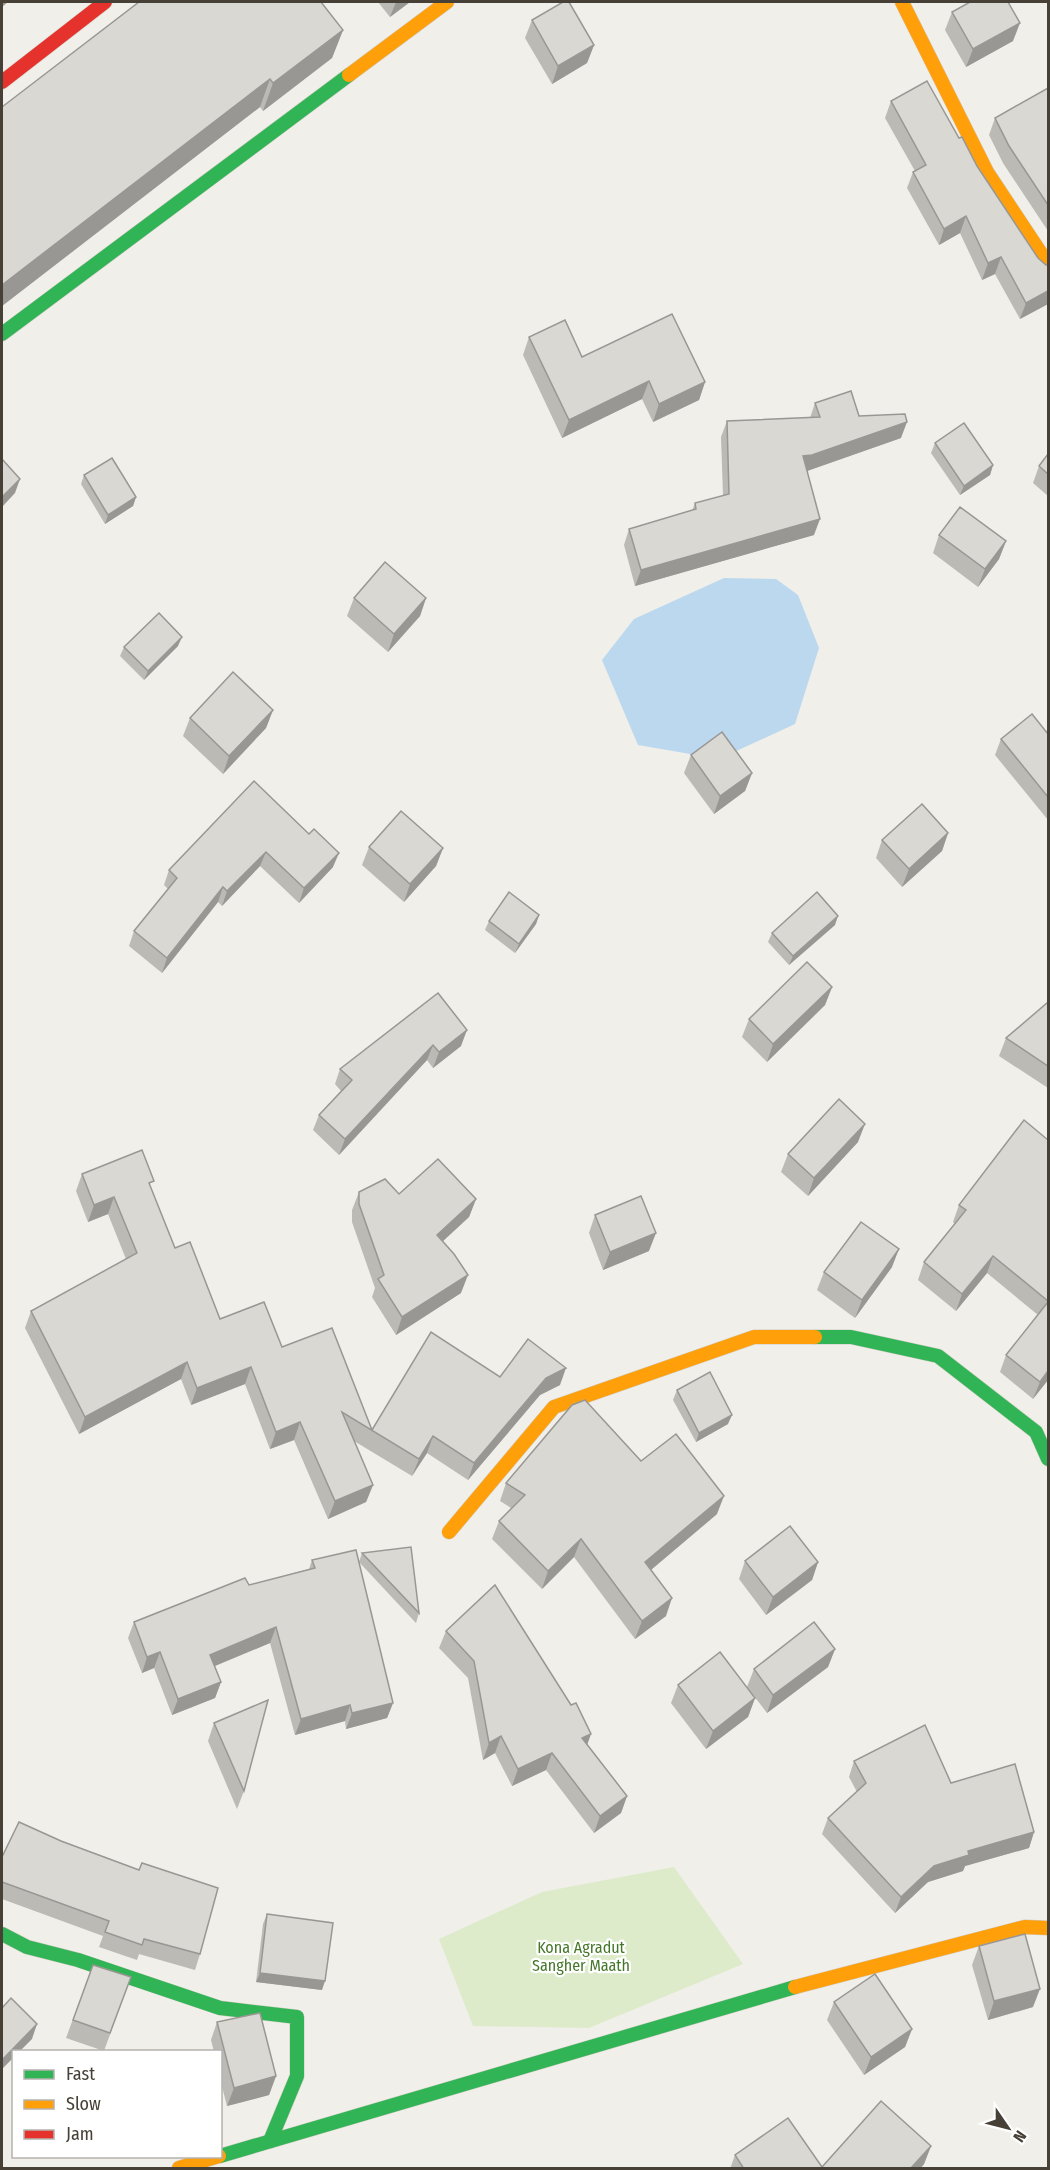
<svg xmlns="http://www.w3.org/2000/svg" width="1050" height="2170" viewBox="0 0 1050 2170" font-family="'Fira Sans Condensed',sans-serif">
  <rect width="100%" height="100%" fill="#f0efea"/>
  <polygon fill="#ddebca" points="674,1867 743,1964 589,2028 473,2026 439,1939 542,1892"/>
  <polygon fill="#bbd8ee" points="724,578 776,579 798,595 819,648 795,724 719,759 638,745 602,660 634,619"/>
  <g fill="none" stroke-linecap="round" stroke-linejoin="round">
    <defs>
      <g id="fast">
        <polyline points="2,334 349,75"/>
        <polyline points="815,1337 851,1337 938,1356 1036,1432 1048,1459"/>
        <polyline points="2,1934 27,1947 78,1960 220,2008 297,2017 297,2076 270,2141"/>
        <polyline points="220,2156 795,1987"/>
      </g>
      <g id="slow">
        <polyline points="902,2 987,172 1048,264"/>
        <polyline points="349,75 447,2"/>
        <polyline points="449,1532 554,1407 754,1337 815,1337"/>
        <polyline points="795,1987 1025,1927 1048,1928"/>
        <polyline points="179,2168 219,2156"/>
      </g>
      <polyline id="jam" points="2,82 105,2"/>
    </defs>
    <use href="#fast" stroke="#d0ccc1" stroke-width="15"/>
    <use href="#slow" stroke="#d0ccc1" stroke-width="15"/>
    <use href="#jam" stroke="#d0ccc1" stroke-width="15"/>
    <use href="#fast" stroke="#30b455" stroke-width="14"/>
    <use href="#slow" stroke="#ff9f0a" stroke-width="14"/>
    <use href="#jam" stroke="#e5322d" stroke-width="14"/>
  </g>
  <g fill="#bbbab5">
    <polygon points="378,2 410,2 390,17"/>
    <polygon points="952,12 1013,41 966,67 945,30"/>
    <polygon points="532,20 594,45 587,63 552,84 525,38"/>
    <polygon points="343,30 332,58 263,111 260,107 2,306 2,107"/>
    <polygon points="1048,88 1048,231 1003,163 989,135 995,118"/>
    <polygon points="891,101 959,138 1038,258 1046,265 1048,265 1048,304 1020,319 995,274 982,280 960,233 939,245 907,188 913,172 915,171 885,118"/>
    <polygon points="529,337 582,357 705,382 699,400 653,422 642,399 562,438 523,355"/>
    <polygon points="815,403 859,416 901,438 807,471 814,535 635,586 624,545 629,529 692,511 695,503 723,496 721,437 727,421 810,418"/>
    <polygon points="935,443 993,465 990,475 960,495 931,453"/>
    <polygon points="1048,454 1048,496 1033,483 1039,466"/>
    <polygon points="84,475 136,497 133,506 105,524 81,484"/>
    <polygon points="939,535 1006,541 999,559 978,587 933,553"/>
    <polygon points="354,598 426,598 420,616 388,652 347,616"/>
    <polygon points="178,646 144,680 120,656 124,647"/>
    <polygon points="273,710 266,728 223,774 183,736 190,718"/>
    <polygon points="1048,734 1048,820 995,755 1001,739"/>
    <polygon points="691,755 752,773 745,791 714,814 684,773"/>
    <polygon points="254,781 333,867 299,903 260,866 222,906 218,902 162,973 129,946 134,931 168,889 164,885 169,870"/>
    <polygon points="948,833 942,851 902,887 876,858 882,840"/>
    <polygon points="369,847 443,848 436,866 404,902 362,865"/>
    <polygon points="539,915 536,924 515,953 485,930 489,921"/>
    <polygon points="835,925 789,965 768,942 772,933"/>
    <polygon points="832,987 825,1005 767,1062 742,1037 749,1019"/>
    <polygon points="438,993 461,1046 433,1068 427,1060 339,1155 313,1130 319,1115 341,1091 335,1084 340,1069"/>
    <polygon points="1048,1005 1048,1088 999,1056 1006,1038"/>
    <polygon points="1048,1140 1048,1380 1033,1399 1000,1372 1006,1355 1038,1315 987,1273 956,1311 918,1280 924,1262 955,1224 953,1222 959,1205"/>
    <polygon points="858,1142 808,1196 781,1172 788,1154"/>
    <polygon points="82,1174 151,1188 175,1248 220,1319 282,1347 372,1430 500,1377 560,1385 540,1395 468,1480 427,1453 412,1476 354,1441 373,1485 366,1502 328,1519 294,1440 270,1449 245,1384 191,1405 181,1379 79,1434 25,1328 31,1311 126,1259 108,1214 88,1222 76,1191"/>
    <polygon points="359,1192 476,1199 469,1217 443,1241 461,1293 396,1335 372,1297 375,1288 352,1222 352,1210"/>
    <polygon points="595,1215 649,1251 603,1270 589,1233"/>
    <polygon points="892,1267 855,1318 817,1290 824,1272"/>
    <polygon points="677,1390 728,1424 696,1442 673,1400"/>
    <polygon points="641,1461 717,1514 651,1570 666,1616 635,1639 574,1557 542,1589 492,1539 499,1521 511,1508 500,1501 506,1483"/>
    <polygon points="362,1553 419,1613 416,1623 359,1562"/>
    <polygon points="312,1560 393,1703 387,1718 346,1729 345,1721 295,1735 270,1643 215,1666 221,1682 215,1698 172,1715 154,1668 142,1673 128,1638 134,1622 249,1585 309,1569"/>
    <polygon points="745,1561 818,1562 812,1580 766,1615 739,1579"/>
    <polygon points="446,1631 587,1744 627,1796 621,1813 594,1833 546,1770 512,1786 495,1753 483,1760 468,1678 439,1648"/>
    <polygon points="835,1649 828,1667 767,1713 747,1687 754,1669"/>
    <polygon points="678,1685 755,1698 748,1717 706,1749 671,1703"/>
    <polygon points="214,1723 244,1791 237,1809 208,1741"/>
    <polygon points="854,1761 951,1783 1034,1832 1029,1848 965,1866 963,1871 928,1882 895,1913 822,1834 828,1818 857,1792 849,1777"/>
    <polygon points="2,1857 200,1954 195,1970 139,1954 137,1960 99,1947 103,1936 2,1899"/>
    <polygon points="267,1914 322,1990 256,1982 263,1924"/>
    <polygon points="979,1946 1033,2007 988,2020 972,1965"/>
    <polygon points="93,1965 131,1977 104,2051 66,2038"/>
    <polygon points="834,2002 912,2029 905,2047 864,2075 827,2020"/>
    <polygon points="217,2022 276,2076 269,2095 227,2106 220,2079 220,2052 214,2052 211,2040"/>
    <polygon points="931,2146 924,2164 920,2169 730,2169 735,2155 822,2167"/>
  </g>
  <g fill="#999794">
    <polygon points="2,2 8,2 2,7"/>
    <polygon points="396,2 410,2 390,17"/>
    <polygon points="1020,23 1013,41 966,67 973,49"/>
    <polygon points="343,30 332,58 263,111 273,83"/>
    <polygon points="594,45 587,63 552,84 558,66"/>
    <polygon points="270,79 260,107 2,306 2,285"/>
    <polygon points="966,216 960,233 939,245 944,229"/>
    <polygon points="1001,257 995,274 982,280 988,263"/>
    <polygon points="1048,291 1048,304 1020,319 1026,303"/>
    <polygon points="649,381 642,399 562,438 569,420"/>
    <polygon points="705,382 699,400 653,422 659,404"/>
    <polygon points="907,422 901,438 807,471 803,456"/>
    <polygon points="993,465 990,475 960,495 964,486"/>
    <polygon points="20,479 15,493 2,507 2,497"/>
    <polygon points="136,497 133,506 105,524 108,515"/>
    <polygon points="820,519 814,535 635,586 641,570"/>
    <polygon points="1006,541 999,559 978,587 985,569"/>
    <polygon points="426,598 420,616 388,652 394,634"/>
    <polygon points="182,637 178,646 144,680 148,671"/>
    <polygon points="273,710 266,728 223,774 229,756"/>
    <polygon points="752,773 745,791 714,814 720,796"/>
    <polygon points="948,833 942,851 902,887 909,869"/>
    <polygon points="443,848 436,866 404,902 410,884"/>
    <polygon points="266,852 260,866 222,906 227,891"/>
    <polygon points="339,853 333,867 299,903 304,888"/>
    <polygon points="223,887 218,902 162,973 167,958"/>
    <polygon points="539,915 536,924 515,953 519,944"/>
    <polygon points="838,916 835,925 789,965 793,956"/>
    <polygon points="832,987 825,1005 767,1062 773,1044"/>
    <polygon points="467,1030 461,1046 433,1068 439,1052"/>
    <polygon points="433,1045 427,1060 339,1155 345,1139"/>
    <polygon points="865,1124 858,1142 808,1196 814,1178"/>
    <polygon points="114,1197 108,1214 88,1222 94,1205"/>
    <polygon points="476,1199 469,1217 430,1253 437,1235"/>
    <polygon points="656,1233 649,1251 603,1270 610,1252"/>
    <polygon points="899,1249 892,1267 855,1318 862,1300"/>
    <polygon points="993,1256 987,1273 956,1311 962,1294"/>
    <polygon points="468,1275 461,1293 396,1335 402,1317"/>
    <polygon points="187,1362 181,1379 79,1434 85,1417"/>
    <polygon points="251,1367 245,1384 191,1405 197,1388"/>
    <polygon points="566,1368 560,1385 540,1395 468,1480 474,1463 546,1378"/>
    <polygon points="1048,1371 1048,1380 1033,1399 1040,1382"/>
    <polygon points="732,1415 728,1424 696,1442 699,1433"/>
    <polygon points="300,1422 294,1440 270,1449 276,1432"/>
    <polygon points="433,1436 427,1453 412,1476 419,1459"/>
    <polygon points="373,1485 366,1502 328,1519 335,1501"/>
    <polygon points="724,1496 717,1514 639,1580 645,1562"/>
    <polygon points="581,1539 574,1557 542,1589 548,1571"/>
    <polygon points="818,1562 812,1580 766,1615 773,1597"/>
    <polygon points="672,1598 666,1616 635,1639 642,1621"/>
    <polygon points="276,1627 270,1643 205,1670 210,1655"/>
    <polygon points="835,1649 828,1667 767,1713 773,1695"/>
    <polygon points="160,1652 154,1668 142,1673 147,1657"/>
    <polygon points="221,1682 215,1698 172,1715 178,1699"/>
    <polygon points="755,1698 748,1717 706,1749 713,1731"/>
    <polygon points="393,1703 387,1718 346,1729 352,1713"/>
    <polygon points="350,1705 345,1721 295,1735 301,1719"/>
    <polygon points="591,1734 585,1751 582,1738"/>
    <polygon points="501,1736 495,1753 483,1760 489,1743"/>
    <polygon points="552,1753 546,1770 512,1786 518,1769"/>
    <polygon points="627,1796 621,1813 594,1833 600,1816"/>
    <polygon points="1034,1832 1029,1848 965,1866 963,1871 928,1882 895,1913 901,1897 934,1866 968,1851"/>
    <polygon points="260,1973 325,1981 322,1990 256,1982"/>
    <polygon points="1040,1989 1033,2007 988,2020 994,2001"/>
    <polygon points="37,2024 32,2039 19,2052 14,2052 14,2057 2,2069 2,2060"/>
    <polygon points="912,2029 905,2047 864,2075 871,2057"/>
    <polygon points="276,2076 269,2095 227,2106 234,2088"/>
    <polygon points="931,2146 924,2164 920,2169 910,2169"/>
  </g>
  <g fill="#dad8d3" stroke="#999794" stroke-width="1.5">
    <polygon points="139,2 321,2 343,30 273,83 270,79 2,285 2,107"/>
    <polygon points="563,2 569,2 594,45 558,66 532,20"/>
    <polygon points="970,2 1008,2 1020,23 973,49 952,12"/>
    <polygon points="927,81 959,138 962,137 977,166 1038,258 1046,265 1048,265 1048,291 1026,303 1001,257 988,263 966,216 944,229 913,172 926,165 891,101"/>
    <polygon points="1048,88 1048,205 1009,146 995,118"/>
    <polygon points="672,314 705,382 659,404 649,381 569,420 529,337 565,320 582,357"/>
    <polygon points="851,391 859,416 905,414 907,422 812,455 803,456 820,519 641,570 629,529 696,509 695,503 729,494 727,421 820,417 815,403"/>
    <polygon points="964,423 993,465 964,486 935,443"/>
    <polygon points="1048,454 1048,474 1039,466"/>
    <polygon points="112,458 136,497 108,515 84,475"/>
    <polygon points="2,459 20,479 2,497"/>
    <polygon points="960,507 1006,541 985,569 939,535"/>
    <polygon points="385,562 426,598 394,634 354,598"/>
    <polygon points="159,613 182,637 148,671 124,647"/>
    <polygon points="233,672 273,710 229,756 190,718"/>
    <polygon points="1032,714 1048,734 1048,797 1001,739"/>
    <polygon points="722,732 752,773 720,796 691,755"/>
    <polygon points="254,781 309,834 314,829 339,853 304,888 266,852 227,891 223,887 167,958 134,931 177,878 169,870"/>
    <polygon points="922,804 948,833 909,869 882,840"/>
    <polygon points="401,811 443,848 410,884 369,847"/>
    <polygon points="509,892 539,915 519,944 489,921"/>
    <polygon points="817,892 838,916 793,956 772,933"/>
    <polygon points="807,962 832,987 773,1044 749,1019"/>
    <polygon points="438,993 467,1030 439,1052 433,1045 345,1139 319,1115 352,1080 340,1069"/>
    <polygon points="1047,1003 1048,1005 1048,1066 1006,1038"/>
    <polygon points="839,1099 865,1124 814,1178 788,1154"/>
    <polygon points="1024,1120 1048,1140 1048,1301 993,1256 962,1294 924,1262 966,1210 959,1205"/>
    <polygon points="142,1150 154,1181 149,1183 175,1248 190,1242 220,1319 264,1302 282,1347 332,1328 372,1430 431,1332 500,1377 528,1339 566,1368 546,1378 474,1463 433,1436 419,1459 342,1412 373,1485 335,1501 300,1422 276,1432 251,1367 197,1388 187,1362 85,1417 31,1311 137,1253 114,1197 94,1205 82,1174"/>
    <polygon points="438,1159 476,1199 437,1235 454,1254 468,1275 402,1317 378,1279 384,1275 359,1204 359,1192 385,1179 399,1194"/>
    <polygon points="641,1196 656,1233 610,1252 595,1215"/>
    <polygon points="861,1222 899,1249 862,1300 824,1272"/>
    <polygon points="1048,1302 1048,1371 1040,1382 1006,1355"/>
    <polygon points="710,1372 732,1415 699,1433 677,1390"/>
    <polygon points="585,1400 641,1461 676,1434 724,1496 645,1562 672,1598 642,1621 581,1539 548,1571 499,1521 525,1495 506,1483 572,1405"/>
    <polygon points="790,1526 818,1562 773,1597 745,1561"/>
    <polygon points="411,1547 419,1613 362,1553"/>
    <polygon points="356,1550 393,1703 352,1713 350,1705 301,1719 276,1627 210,1655 221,1682 178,1699 160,1652 147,1657 134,1622 245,1578 249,1585 315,1568 312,1560"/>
    <polygon points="495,1585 571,1705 576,1703 591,1734 582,1738 627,1796 600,1816 552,1753 518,1769 501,1736 489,1743 474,1661 446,1631"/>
    <polygon points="814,1622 835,1649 773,1695 754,1669"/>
    <polygon points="720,1652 755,1698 713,1731 678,1685"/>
    <polygon points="268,1700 244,1791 214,1723"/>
    <polygon points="925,1725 951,1783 1015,1764 1034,1832 968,1851 969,1855 934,1866 901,1897 828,1818 866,1783 854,1761"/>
    <polygon points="19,1822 61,1841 139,1870 142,1863 218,1888 200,1954 144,1939 142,1945 105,1932 109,1921 2,1882 2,1857"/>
    <polygon points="267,1914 333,1923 325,1981 260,1973"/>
    <polygon points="1025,1934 1040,1989 994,2001 979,1946"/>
    <polygon points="93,1965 131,1977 110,2033 73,2020"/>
    <polygon points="875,1974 912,2029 871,2057 834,2002"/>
    <polygon points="11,1998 37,2024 2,2060 2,2008"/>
    <polygon points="260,2013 276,2076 234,2088 217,2022"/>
    <polygon points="881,2101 931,2146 910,2169 744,2169 735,2155 788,2118 822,2167"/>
  </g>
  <g text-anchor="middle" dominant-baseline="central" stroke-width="4.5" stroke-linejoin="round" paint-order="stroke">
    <g font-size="16" fill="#45772a" stroke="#fff">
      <text x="581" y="1947">Kona Agradut<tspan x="581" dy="18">Sangher Maath</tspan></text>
    </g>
  </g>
  <rect width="1050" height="2170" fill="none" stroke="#464036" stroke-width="6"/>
  <rect x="12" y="2050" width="210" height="108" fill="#ffffff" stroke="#b5b3af" stroke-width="1.5"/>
  <rect x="24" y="2070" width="30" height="9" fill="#30b455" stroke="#b5b3af" stroke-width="1.5"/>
  <text x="66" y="2080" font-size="18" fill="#464036">Fast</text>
  <rect x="24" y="2100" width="30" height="9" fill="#ff9f0a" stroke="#b5b3af" stroke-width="1.5"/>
  <text x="66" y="2110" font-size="18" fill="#464036">Slow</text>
  <rect x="24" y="2130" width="30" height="9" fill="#e5322d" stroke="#b5b3af" stroke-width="1.5"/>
  <text x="66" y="2140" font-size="18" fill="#464036">Jam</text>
  <g transform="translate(1008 2128) rotate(125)" stroke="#ffffff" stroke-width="4.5" paint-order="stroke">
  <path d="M0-4.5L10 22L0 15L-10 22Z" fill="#464036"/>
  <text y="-9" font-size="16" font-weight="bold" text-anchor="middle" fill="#464036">N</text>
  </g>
</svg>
